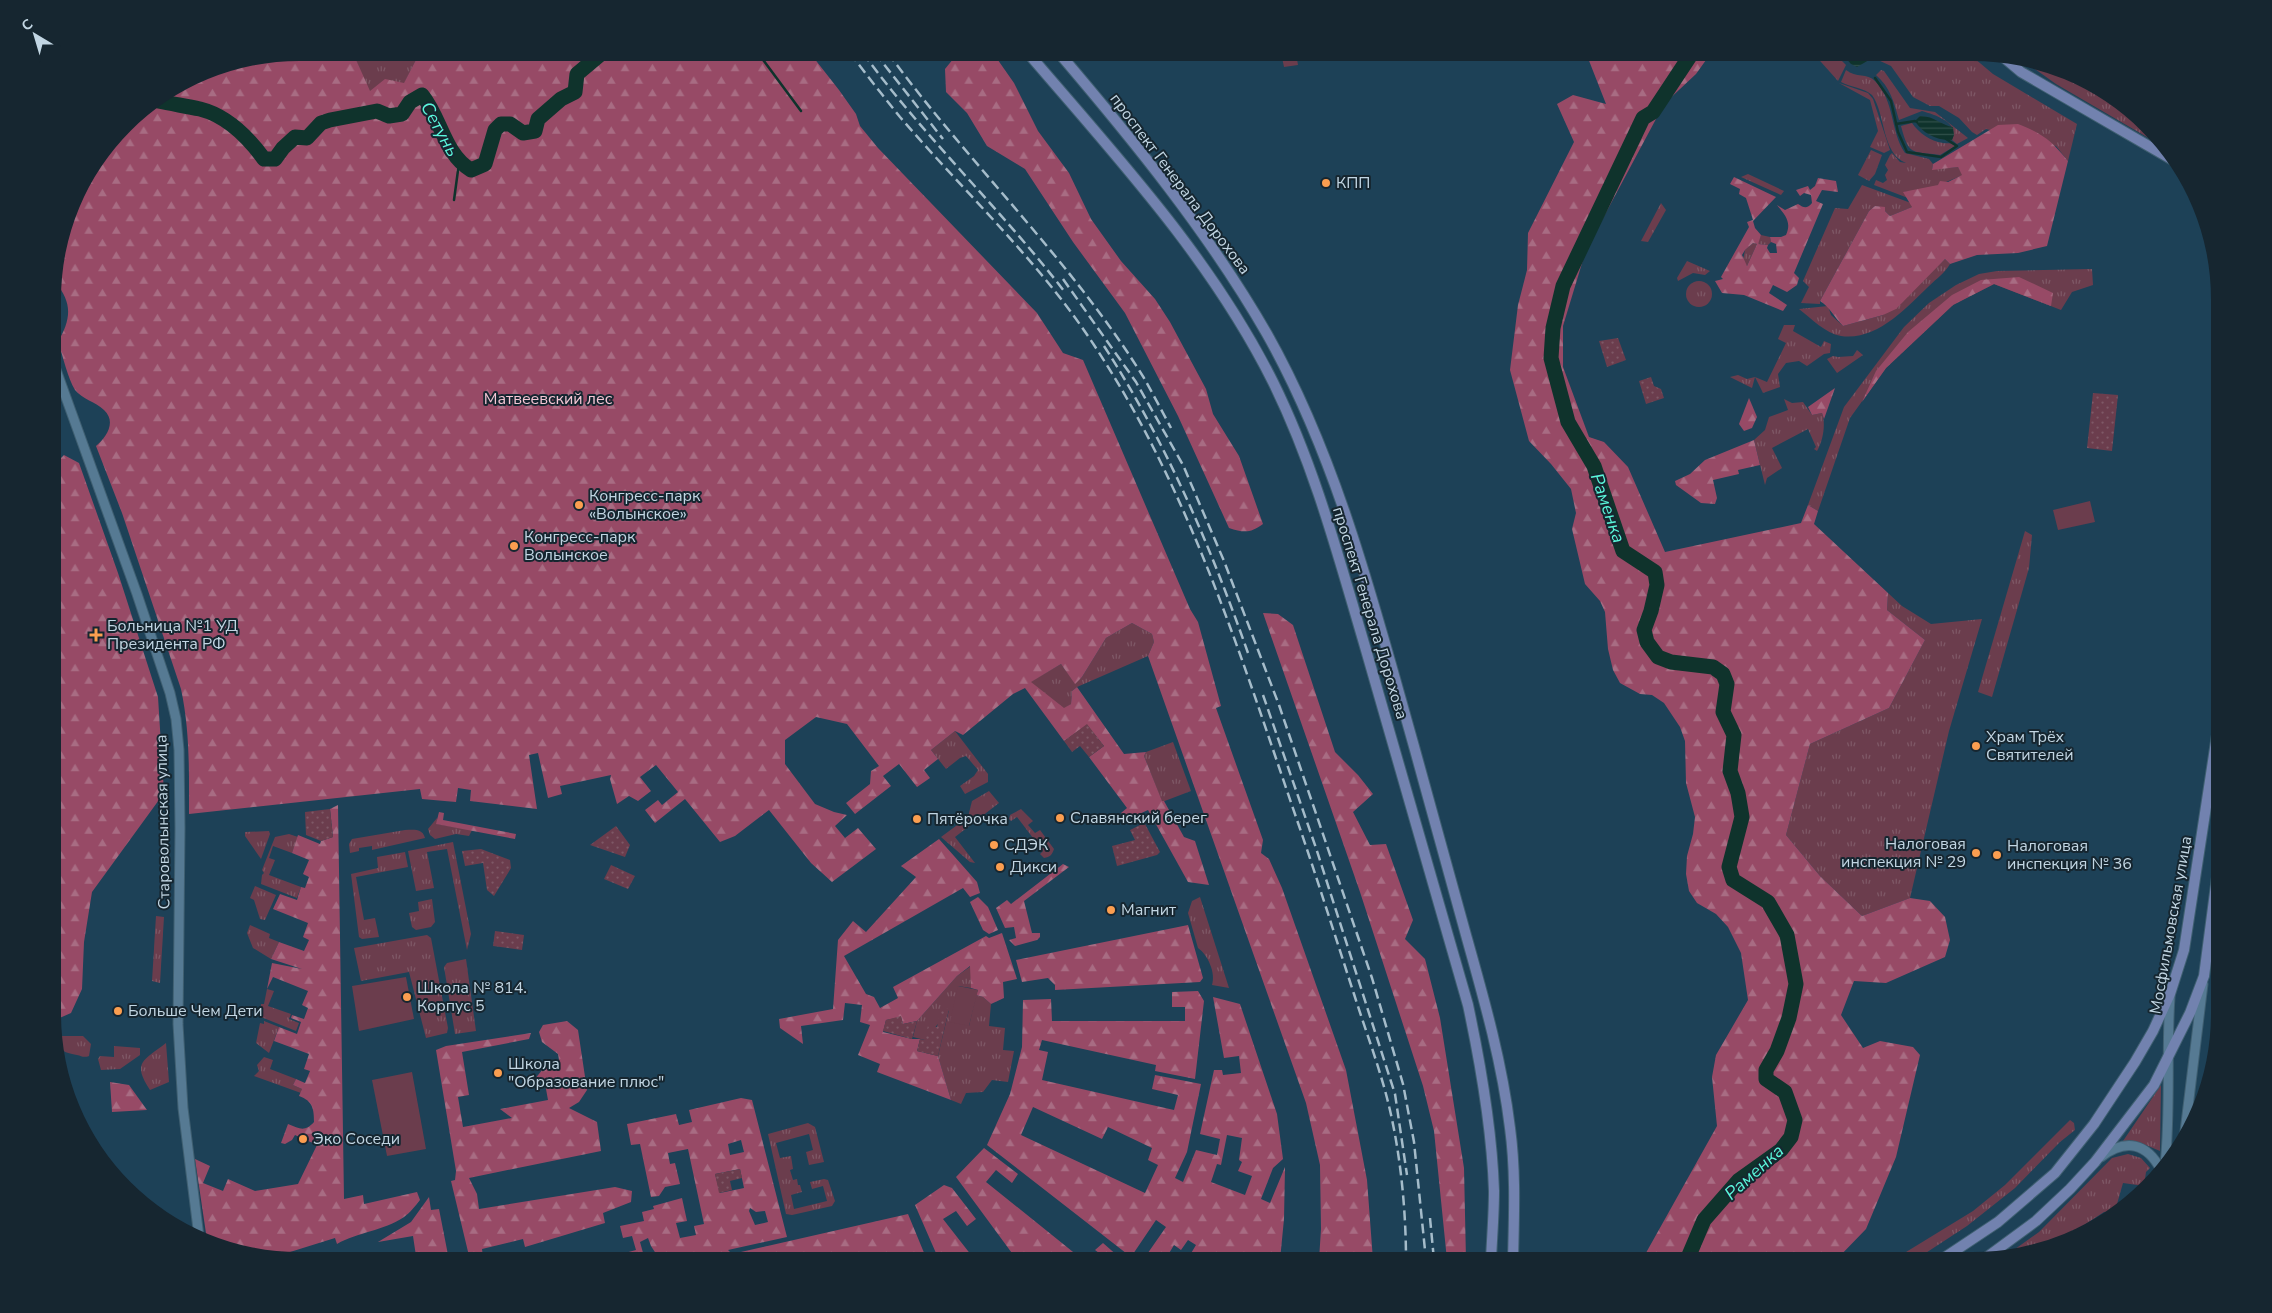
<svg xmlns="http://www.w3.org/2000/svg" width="2272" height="1313" viewBox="0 0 2272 1313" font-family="'Nunito Sans',sans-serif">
  <defs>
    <pattern id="grass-tufts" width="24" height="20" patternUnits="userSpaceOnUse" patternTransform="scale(1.25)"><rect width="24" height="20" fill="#6b3d4d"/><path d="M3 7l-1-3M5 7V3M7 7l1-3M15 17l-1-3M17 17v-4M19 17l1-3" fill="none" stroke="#7e5866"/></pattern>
    <pattern id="forest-firs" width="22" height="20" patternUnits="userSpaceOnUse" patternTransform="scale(1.25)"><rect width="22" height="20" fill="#974a66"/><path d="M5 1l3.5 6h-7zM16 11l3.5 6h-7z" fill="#a86c83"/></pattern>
    <pattern id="park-dots" width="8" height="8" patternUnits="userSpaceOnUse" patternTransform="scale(1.25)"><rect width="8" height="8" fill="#6b3d4d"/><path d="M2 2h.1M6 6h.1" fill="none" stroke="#7e5866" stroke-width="1.8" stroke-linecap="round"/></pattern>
    <pattern id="water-rules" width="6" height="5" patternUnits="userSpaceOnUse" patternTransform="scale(1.25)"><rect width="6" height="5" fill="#0f332c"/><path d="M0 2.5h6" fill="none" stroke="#30504a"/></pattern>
  </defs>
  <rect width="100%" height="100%" fill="#1d4157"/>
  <g fill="url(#grass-tufts)">
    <polygon points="353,53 425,53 419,54 404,84 369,92"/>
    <polygon points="1813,53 1834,53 1846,65 1838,81"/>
    <polygon points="1874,53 1968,53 1993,74 2077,124 2068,161 2056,146 1986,129 1977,135 1972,132 1959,118 1939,106 1930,106 1913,97 1891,66 1878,60"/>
    <polygon points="2034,61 2096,85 2136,114 2164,147 2056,84 2035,69"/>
    <path d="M 1846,70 C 1856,78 1867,73 1875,81 C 1895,101 1890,131 1905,153 L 1929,159 L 1933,164 L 1932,169 L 1958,167 L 1963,175 L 1929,189 L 1904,192 L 1908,198 L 1874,185 L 1876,180 L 1883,183 L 1887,180 L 1885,175 L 1888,170 L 1885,165 L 1890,155 L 1892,153 L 1900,162 L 1906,163 C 1881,153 1886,114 1872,95 C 1865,88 1850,87 1841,82 Z"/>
    <path d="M 1881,70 L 1884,71 L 1910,108 L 1935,112 L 1968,138 L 1957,144 L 1952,140 C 1960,122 1935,115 1922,111 L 1899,120 C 1894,102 1890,87 1876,75 Z"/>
    <polygon points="1839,83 1868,93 1873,99 1890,150 1884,153 1870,147 1878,131 1870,100"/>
    <path d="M 1912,123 C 1919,133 1930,141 1943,143 C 1949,144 1950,142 1955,146 L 1940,155 C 1911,151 1909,156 1901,126 Z"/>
    <polygon points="1871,150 1882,155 1875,174 1869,181 1858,175"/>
    <polygon points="1748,174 1784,191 1781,195 1741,177"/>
    <polygon points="1862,185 1911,203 1912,207 1890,216 1885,211 1885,208 1875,206 1869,211 1820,301 1820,304 1801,303 1809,287 1803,281 1835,208 1848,209"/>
    <polygon points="1661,203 1666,210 1648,242 1641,241"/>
    <polygon points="1761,235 1770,237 1771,242 1768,245 1757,244 1747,266 1743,260 1745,250 1753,243 1757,244"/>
    <path d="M 1945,259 L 1950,264 C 1944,274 1937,278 1929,286 C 1906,308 1877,341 1841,336 C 1825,333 1812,319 1799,309 L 1828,306 L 1831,315 L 1843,326 L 1883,315 Z"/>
    <polygon points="1687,261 1710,271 1705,275 1693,273 1678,281 1677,278"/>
    <polygon points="2092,269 2093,285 2072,292 2061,310 1994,284 1953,305 1886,368 1850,418 1818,511 1808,505 1844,407 1904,327 1929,303 1956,285 1979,274 1997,271"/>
    <circle cx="1699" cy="294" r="13"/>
    <polygon points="1784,325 1795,325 1793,331 1821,347 1824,341 1831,344 1830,353 1824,354 1807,366 1799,361 1786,363 1778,374 1780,387 1763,393 1755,377 1752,388 1730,377 1738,375 1747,379 1755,377 1767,382 1786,343 1778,339"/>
    <polygon points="1857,350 1863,355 1837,373 1827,359 1833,356 1838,357 1853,356"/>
    <path d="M 1784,399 L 1792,403 L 1803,402 L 1812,415 L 1822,413 C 1826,424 1823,441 1817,451 L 1814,449 L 1816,447 L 1808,429 L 1772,448 L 1782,468 L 1767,478 L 1765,485 L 1754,440 L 1765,430 L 1769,417 L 1788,410 Z"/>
    <polygon points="2025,531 2032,535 2029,568 1992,697 1978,692"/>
    <polygon points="1888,593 1902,606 1931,624 1982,619 1949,731 1910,898 1862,916 1820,876 1786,835 1810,744 1889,708 1925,640 1887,610"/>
    <polygon points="1132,623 1152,634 1154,642 1148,656 1077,687 1072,691 1071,704 1064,709 1030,682 1061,664 1075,683 1082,677 1106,638"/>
    <polygon points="955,731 988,774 988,782 965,794 960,786 974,776 978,770 966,756 960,758 946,769 931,750"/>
    <polygon points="1173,742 1191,791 1162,802 1144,756 1146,752"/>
    <polygon points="989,791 999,803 955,837 975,863 970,862 941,837 968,817 972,801"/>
    <path d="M 1021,809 L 1033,821 L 1028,825 L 1035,833 L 1040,830 L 1054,849 C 1052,855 1050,857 1044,858 L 1040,854 L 1043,851 L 1017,817 L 1011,821 L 1009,819 L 1010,815 Z"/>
    <polygon points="437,818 437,824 472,830 469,836 456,834 435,839 430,835 428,829"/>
    <path d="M 405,830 C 414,830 422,828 425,838 L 372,850 L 372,846 L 359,848 L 359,851 L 350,853 L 349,844 L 352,839 Z"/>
    <polygon points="269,831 270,834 261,859 245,836 245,832"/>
    <polygon points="289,834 298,837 292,853 273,846 269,858 275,860 269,875 301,887 297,898 261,884 262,875 264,873 262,870 275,837"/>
    <polygon points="453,842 471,934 467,950 447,849 427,852 434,888 416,891 408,851"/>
    <polygon points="405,852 408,867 356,877 364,920 375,918 379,937 362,939 359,937 351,874 378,868 377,857"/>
    <polygon points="255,886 276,895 265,920 260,919 254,900 250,898"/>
    <path d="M 1200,897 L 1229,988 L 1212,985 C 1216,973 1208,955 1198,948 L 1188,913 L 1192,901 Z"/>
    <polygon points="432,899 435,922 431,927 416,930 412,927 409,913 419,911 418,902"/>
    <polygon points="156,916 164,917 160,983 152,981"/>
    <polygon points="250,925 270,934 269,938 279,942 271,959 253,948 247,933"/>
    <polygon points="427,935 431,938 448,1028 447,1033 426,1038 409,972 361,981 354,948"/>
    <polygon points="466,959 476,1031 455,1034 444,967 447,963"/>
    <polygon points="971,966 971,988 958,986 969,1026 976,995 983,997 991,1004 989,1026 1005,1028 1003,1050 1014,1051 1008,1082 992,1080 983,1092 966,1093 961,1104 951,1100 938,1056 949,1010 925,1040 913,1037 917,1021 957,976"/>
    <polygon points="267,989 274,991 268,1006 291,1014 289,1019 299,1023 296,1031 261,1017 261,1004 264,1004"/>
    <polygon points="264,1021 279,1027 269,1053 256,1043 260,1023 264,1024"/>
    <path d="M 59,1036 L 83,1036 L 91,1044 L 89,1056 C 83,1058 82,1056 77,1055 C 63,1052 60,1052 59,1036 Z"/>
    <path d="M 166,1043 L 169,1082 L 150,1090 C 132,1062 143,1061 166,1043 Z"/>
    <polygon points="114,1046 140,1048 140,1055 120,1069 101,1070 98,1059 100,1056 114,1057"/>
    <polygon points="264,1057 273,1060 270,1069 296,1079 293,1085 302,1089 301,1093 254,1076 259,1071 257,1065"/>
    <polygon points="2161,1085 2160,1151 2141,1143 2123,1141"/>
    <polygon points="2070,1120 2074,1123 2075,1130 2060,1142 2015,1188 1967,1226 1915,1260 1893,1260 1973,1211 2005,1185"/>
    <polygon points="808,1123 815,1127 824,1162 809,1165 806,1152 813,1150 809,1134 776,1143 780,1158 791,1156 793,1169 790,1170 793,1180 797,1179 798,1185 800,1185 802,1192 791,1195 794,1209 827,1201 823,1186 812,1189 810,1182 824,1179 828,1180 835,1201 832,1206 792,1215 786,1214 768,1134"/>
    <polygon points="2128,1154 2141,1158 2150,1168 2146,1172 2144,1186 2123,1183 2115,1211 2104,1212 2049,1248 2004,1257 2039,1232 2112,1158"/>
  </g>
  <g fill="url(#forest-firs)" fill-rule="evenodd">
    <path d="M 299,53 L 353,53 L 370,91 L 385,79 L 404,83 L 419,54 L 425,53 L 810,53 L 839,90 L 856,114 L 860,126 L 878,148 L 1037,313 L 1063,353 L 1083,360 L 1190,609 L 1198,622 L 1221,706 L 1216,708 L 1263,840 L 1261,853 L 1269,859 L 1282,888 L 1346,1070 L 1367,1180 L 1373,1260 L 1319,1260 L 1321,1229 L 1320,1165 L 1306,1103 L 1148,656 L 1154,642 L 1152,634 L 1132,623 L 1106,638 L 1082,677 L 1075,684 L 1061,664 L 1031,682 L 1064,708 L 1071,704 L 1072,691 L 1077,687 L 1124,754 L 1146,752 L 1144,756 L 1162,801 L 1164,801 L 1184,837 L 1195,841 L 1209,885 L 1188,882 L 1148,810 L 1126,820 L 1121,813 L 1127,808 L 1089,757 L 1104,746 L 1087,725 L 1064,741 L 1025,688 L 1013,694 L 963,735 L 955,731 L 931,750 L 938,759 L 924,770 L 930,778 L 917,787 L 899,764 L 883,776 L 891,786 L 855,814 L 846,803 L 870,784 L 871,771 L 879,766 L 847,724 L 816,717 L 785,740 L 785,764 L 815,804 L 834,812 L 847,815 L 835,826 L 845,838 L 858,828 L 876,849 L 832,882 L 811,863 L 769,810 L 735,836 L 720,842 L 685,799 L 655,823 L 645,810 L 658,800 L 662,805 L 678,792 L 656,765 L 640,777 L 651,791 L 638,801 L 629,796 L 617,804 L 610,779 L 611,775 L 560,786 L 562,794 L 548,798 L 538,753 L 529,755 L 537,809 L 470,801 L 471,790 L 458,788 L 456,802 L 422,799 L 420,789 L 189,814 C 189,771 190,731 181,689 L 122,513 L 96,446 C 106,438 117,422 104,410 C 96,402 82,399 75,390 C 68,379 63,356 58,342 C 71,319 73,303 55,282 L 55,267 L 78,190 L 136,114 L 205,71 Z"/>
    <path d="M 958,53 L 993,53 L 1014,83 L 1038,131 L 1069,173 L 1091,219 L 1121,261 L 1155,299 L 1170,322 L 1206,389 L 1213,414 L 1239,456 L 1263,524 C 1251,533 1244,533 1229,528 L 1178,416 L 1125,313 L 1073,242 L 1025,169 L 987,146 L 967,113 L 946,92 L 945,69 Z"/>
    <polygon points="1586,53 1711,53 1696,74 1664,104 1586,250 1563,326 1563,367 1589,437 1604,442 1628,467 1665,552 1801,523 1808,505 1818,511 1814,524 1888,593 1887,610 1925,640 1889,708 1810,744 1786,835 1820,876 1862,916 1910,898 1930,901 1945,917 1950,940 1945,957 1886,983 1854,981 1841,1015 1863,1048 1880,1041 1913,1047 1920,1055 1896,1157 1866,1229 1836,1260 1642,1260 1717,1126 1712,1077 1716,1055 1748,1000 1741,953 1728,927 1716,914 1697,903 1689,891 1686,874 1687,856 1693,834 1695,817 1686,783 1685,741 1680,727 1664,703 1652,695 1640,694 1620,683 1613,670 1608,649 1605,612 1600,601 1585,584 1572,529 1576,513 1571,489 1551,464 1529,441 1510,370 1518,305 1527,270 1528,233 1574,142 1557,104 1573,95 1606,104"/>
    <path d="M 2018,124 C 2042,133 2052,141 2068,161 L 2047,246 L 2018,253 L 1977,255 L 1950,264 L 1945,259 L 1896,309 L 1883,315 L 1843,326 C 1834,317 1830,307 1820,301 L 1869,211 L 1875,206 L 1885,207 L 1885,211 L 1890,216 L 1912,207 L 1903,192 L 1938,185 L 1940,181 L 1948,182 L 1962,175 L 1958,167 L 1932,170 L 1933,164 L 1998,125 Z"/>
    <path d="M 1734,177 L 1776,197 L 1753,221 L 1755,228 L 1761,235 L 1758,244 L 1768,245 L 1767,248 L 1770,253 L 1777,253 L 1776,244 L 1771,242 L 1770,237 L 1781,237 L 1786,235 C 1792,222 1785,215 1777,205 L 1785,210 L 1798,204 C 1804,208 1807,209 1812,203 L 1811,195 L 1804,193 L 1800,196 L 1796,190 L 1808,186 L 1810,190 L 1815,186 L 1818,178 L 1836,181 L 1838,192 L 1822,190 L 1816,201 L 1823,204 L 1794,273 L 1799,278 L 1797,285 L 1787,292 L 1773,285 L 1769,293 L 1787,305 L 1783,311 L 1744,295 L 1722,293 L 1715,281 L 1723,279 L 1721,277 L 1749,227 L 1747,222 L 1753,220 L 1746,198 L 1739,194 L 1740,189 L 1730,184 ZM 1753,243 L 1757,244 L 1747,266 L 1742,255 L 1745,250 Z"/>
    <polygon points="2019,277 2053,293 2051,306 1994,284 1953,305 1886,368 1862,402 1876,371 1908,332 1952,295 1981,280"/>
    <polygon points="1835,388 1824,419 1822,413 1812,415 1808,407"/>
    <polygon points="1749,398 1757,417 1752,428 1744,431 1739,424"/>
    <polygon points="1754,440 1760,465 1738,470 1739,474 1713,480 1717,498 1715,504 1701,503 1676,485 1675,481 1690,474 1705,460"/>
    <polygon points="64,455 79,463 118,573 158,697 164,793 92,892 84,942 82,989 71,1013 55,1020 55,464"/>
    <polygon points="1263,613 1278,614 1293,625 1335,752 1358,775 1373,794 1353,812 1370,845 1386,844 1413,920 1405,939 1425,959 1440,1018 1464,1168 1466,1260 1447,1260 1434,1131 1423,1086 1360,892"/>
    <path d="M 338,805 L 344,1199 L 363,1195 L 364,1204 L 417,1192 L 420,1200 C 415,1206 410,1213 404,1217 C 383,1231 358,1232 337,1244 L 335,1238 L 274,1257 L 235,1252 L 207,1240 L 195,1159 L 210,1166 L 203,1183 L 223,1191 L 228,1179 L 255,1191 L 298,1184 L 317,1145 L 295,1135 L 292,1140 L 285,1144 L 281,1143 L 288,1124 C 300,1129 305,1132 314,1122 C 314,1109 313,1101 299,1096 L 302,1089 L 293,1085 L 296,1079 L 305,1083 L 310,1071 L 304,1069 L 309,1054 L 274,1041 L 279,1027 L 297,1034 L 301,1022 L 291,1018 L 292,1015 L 304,1019 L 308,1008 L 302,1005 L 308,991 L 273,977 L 267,989 L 272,963 L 302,969 L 271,959 L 279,942 L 304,951 L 309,940 L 303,937 L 308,923 L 273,909 L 280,894 L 297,900 L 301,887 L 305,888 L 309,877 L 303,874 L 309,860 L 292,853 L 298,835 L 320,844 L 321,841 L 333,837 L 330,809 Z"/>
    <polygon points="439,812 444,813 443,820 516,834 515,839 436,824"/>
    <polygon points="939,839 977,882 980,893 970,897 963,888 844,956 866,994 874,997 880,1008 898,998 893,987 986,936 989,938 1002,933 1017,979 1003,982 1004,998 991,1004 983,997 976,995 978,990 971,988 970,966 957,976 917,1021 903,1024 901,1017 886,1020 883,1032 912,1039 920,1039 917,1051 938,1056 951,1100 877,1072 880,1064 858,1055 870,1025 860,1022 862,1005 845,1003 843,1020 801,1026 803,1044 780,1028 779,1019 833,1009 838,940 853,921 866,932 916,877 901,866"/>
    <polygon points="1063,864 1069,867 1024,901 1032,933 1040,933 1040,937 1037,940 1015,946 1009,940 1016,938 1014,927 1005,928 996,908 1007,900 1011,904"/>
    <polygon points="978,897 988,907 998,930 989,934 983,930 970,902"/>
    <polygon points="1188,925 1203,978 1200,982 1055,990 1055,985 1048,978 1022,982 1016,960"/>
    <path d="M 1198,991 L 1204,1001 L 1195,1079 L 1155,1071 L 1156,1065 L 1042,1040 L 1039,1050 L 1048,1052 L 1042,1080 L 1174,1110 L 1178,1095 L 1152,1089 L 1155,1075 L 1201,1084 L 1187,1152 L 1175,1178 L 1183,1182 L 1196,1150 L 1217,1155 L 1220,1139 L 1200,1134 L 1214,1070 L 1222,1070 L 1223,1075 L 1241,1073 L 1239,1056 L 1224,1058 L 1213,997 L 1240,1004 L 1277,1114 L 1283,1159 L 1273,1168 L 1261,1199 L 1270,1203 L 1285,1167 L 1284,1219 L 1280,1260 L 1237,1260 L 1233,1258 L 1232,1260 L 1199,1260 L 1190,1255 L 1196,1245 L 1188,1240 L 1181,1250 L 1174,1245 L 1165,1260 L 1143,1260 L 1166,1227 L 1156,1220 L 1131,1257 L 987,1145 L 1010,1094 L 1022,1047 L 1023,1000 L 1051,999 L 1052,1021 L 1185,1021 L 1185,1007 L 1172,1007 L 1172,992 ZM 1033,1107 L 1102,1139 L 1108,1127 L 1152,1148 L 1148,1160 L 1158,1165 L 1145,1193 L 1021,1135 ZM 1227,1135 L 1242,1138 L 1239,1160 L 1242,1162 L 1238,1171 L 1252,1176 L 1245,1195 L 1211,1182 L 1217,1164 L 1221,1165 Z"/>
    <polygon points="567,1021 578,1030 587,1090 579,1102 569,1108 597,1122 601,1151 469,1178 477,1194 479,1209 615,1187 632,1191 631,1202 603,1213 605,1223 525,1247 523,1239 482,1249 483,1257 494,1254 497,1260 470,1260 451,1181 455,1180 456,1171 436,1050 446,1046 531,1033 529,1039 462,1052 469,1095 458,1097 463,1127 512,1118 500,1109 548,1100 544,1078 534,1080 543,1069 560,1066 558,1054 542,1042 539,1032 543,1025"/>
    <polygon points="110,1082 129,1085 147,1110 112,1112"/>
    <path d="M 741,1098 L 752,1100 L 787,1237 L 728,1250 L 732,1254 L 908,1214 L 927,1260 L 755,1260 L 753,1253 L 733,1258 L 733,1260 L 660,1260 L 651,1246 L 648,1238 L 640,1242 L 645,1260 L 599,1260 L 636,1250 L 632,1236 L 623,1238 L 620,1226 L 644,1221 L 642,1212 L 654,1209 L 653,1206 L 682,1198 L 687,1221 L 676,1223 L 680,1238 L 696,1235 L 694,1226 L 704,1224 L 688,1149 L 668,1153 L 670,1164 L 675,1163 L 680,1184 L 665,1187 L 659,1196 L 651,1197 L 640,1144 L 631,1145 L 627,1124 L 676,1114 L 679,1125 L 692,1122 L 689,1110 ZM 741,1140 L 744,1152 L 730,1155 L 728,1144 ZM 740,1169 L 744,1188 L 720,1193 L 715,1174 ZM 750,1208 L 756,1212 L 765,1211 L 768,1222 L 755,1225 L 749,1211 Z"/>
    <polygon points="984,1148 1018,1174 1012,1183 996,1170 986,1182 1083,1260 1017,1260 956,1177"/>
    <polygon points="944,1185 952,1188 976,1219 967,1226 956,1211 943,1219 975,1260 939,1260 915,1205"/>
    <polygon points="429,1197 431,1210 439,1209 449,1260 369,1260 403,1253 404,1259 416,1256 413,1236 378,1242 411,1222"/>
    <polygon points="1103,1243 1119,1257 1119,1260 1100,1260 1103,1256 1095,1250"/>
  </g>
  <g fill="url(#park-dots)">
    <polygon points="1618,338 1626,360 1607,367 1599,341"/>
    <polygon points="1651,377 1654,386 1661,389 1664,398 1646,404 1639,381"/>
    <polygon points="2093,393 2118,395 2112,451 2087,448"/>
    <polygon points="1087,724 1104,746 1089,757 1080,746 1072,752 1064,741"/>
    <polygon points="330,809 333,837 321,841 306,835 305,812"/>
    <polygon points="1142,824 1145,824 1160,852 1157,855 1117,866 1112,846 1135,840 1130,830"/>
    <polygon points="616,826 630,845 625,857 590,845"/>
    <polygon points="481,849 510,860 511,868 494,896 487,890 483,863 465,866 462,851"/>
    <polygon points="611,865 635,876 628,889 604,879"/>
    <polygon points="495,931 524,935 522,950 493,946"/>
    <polygon points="941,1008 949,1009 938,1056 917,1051 920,1039 925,1040 928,1025 937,1027"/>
    <polygon points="901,1016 903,1024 917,1021 912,1039 883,1031 886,1020"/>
    <polygon points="740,1169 742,1178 730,1181 732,1190 719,1193 715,1174"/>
  </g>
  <g fill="#6b3d4d">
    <polygon points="1281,53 1296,53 1298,65 1284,67"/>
    <polygon points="2090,501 2095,522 2058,530 2053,510"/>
    <polygon points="406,977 414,1019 359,1031 352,986"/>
    <polygon points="958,986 978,990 969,1026 950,1022"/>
    <polygon points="412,1072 426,1149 387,1156 372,1080"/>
  </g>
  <g fill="url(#water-rules)">
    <polygon points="1841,53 1867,53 1869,60 1857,67 1851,64"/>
    <path d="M 1920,116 C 1935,116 1942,126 1953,127 L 1954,135 L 1952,140 C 1937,141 1922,133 1915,121 Z"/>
  </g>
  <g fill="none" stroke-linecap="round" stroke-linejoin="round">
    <g stroke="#0f332c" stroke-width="2.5">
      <polyline points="758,53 801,111"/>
      <polyline points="1875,78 1891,101 1898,132 1907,152 1941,157 1957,146 1946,139"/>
      <polyline points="1896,124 1915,121 1917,122"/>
      <polyline points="454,200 459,163"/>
    </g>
    <g stroke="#0f332c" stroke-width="15">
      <path d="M 158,101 C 172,104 186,106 200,109 C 228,116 248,137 264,159 L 275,159 L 283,148 L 295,137 L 307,138 L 321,123 L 330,120 L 377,111 L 389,116 L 402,114 L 410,102 L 422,95 C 441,118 444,154 471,170 L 485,164 L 495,130 L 501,124 L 510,124 L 523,133 L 535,131 L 538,119 L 561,99 L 575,92 L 577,74 L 602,53"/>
      <polyline points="1687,1260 1704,1220 1739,1180 1781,1150 1791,1137 1795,1120 1785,1092 1766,1079 1766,1070 1777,1051 1789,1018 1796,984 1787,935 1768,902 1733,880 1729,867 1742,817 1738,793 1730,771 1734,735 1723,712 1727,684 1723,674 1713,667 1671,662 1658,657 1647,642 1644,630 1651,611 1657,585 1655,572 1623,551 1594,466 1568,422 1551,358 1553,328 1563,286 1643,118 1653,112 1692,53"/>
    </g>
    <defs>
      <g id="tertiary">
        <polyline points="55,367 137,594 170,693 176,719 179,750 180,828 178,1024 183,1108 199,1237"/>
        <polyline points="2184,1140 2203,984"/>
        <path d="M 2101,1157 C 2126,1138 2147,1143 2161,1170"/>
        <path d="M 2165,1165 C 2171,1109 2166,1053 2170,997"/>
      </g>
      <g id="secondary">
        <path d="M 1028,53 C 1117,157 1211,258 1273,382 C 1315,467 1339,559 1366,650 C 1400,768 1434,886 1468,1005 C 1481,1066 1492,1128 1494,1191 C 1494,1214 1492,1237 1491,1260"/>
        <path d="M 1059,53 C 1134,141 1209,233 1267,334 C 1339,462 1375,609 1415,750 C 1432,812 1449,873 1466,935 C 1484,999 1502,1062 1510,1128 C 1516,1172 1514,1216 1513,1260"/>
        <polyline points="2002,56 2021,72 2178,163"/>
        <polyline points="1941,1260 1998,1222 2055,1173 2094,1124 2135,1062 2153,1031 2170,994 2184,950 2219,722"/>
        <polyline points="1983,1260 2036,1221 2070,1189 2095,1162 2154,1085 2190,1013 2204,976 2219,862"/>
      </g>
    </defs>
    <use href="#tertiary" stroke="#3f5f71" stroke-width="11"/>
    <use href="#secondary" stroke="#3f5f71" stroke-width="12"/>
    <use href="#tertiary" stroke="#567a93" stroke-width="9"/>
    <use href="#secondary" stroke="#7282af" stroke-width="10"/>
    <g stroke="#a5bcca" stroke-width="2.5" stroke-dasharray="10 5" stroke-linecap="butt">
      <path d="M 850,53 C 866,74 883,96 900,117 C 965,193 1039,261 1094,345 C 1190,490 1241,657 1297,820 C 1317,878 1335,936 1354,994 C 1365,1029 1378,1063 1387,1098 C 1400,1148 1406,1208 1406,1260"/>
      <path d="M 863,53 C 924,137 1001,209 1064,291"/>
      <polyline points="875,53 943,139"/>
      <path d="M 888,53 C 969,164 1071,260 1144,378 C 1153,394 1162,411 1171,428"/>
      <polyline points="1063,279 1136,382 1183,465 1224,561 1279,705 1372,978 1403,1084 1414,1142 1426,1260"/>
      <path d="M 1104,346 C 1166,442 1210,545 1248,653"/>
      <polyline points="1263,695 1316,848 1395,1094 1407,1175"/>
      <polyline points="1430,1218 1434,1260"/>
    </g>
  </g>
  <g fill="#fb9e50" stroke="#162630" stroke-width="2">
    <circle cx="1326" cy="183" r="5"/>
    <circle cx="579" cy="505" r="5"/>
    <circle cx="514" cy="546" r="5"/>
    <path d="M93.5 627.5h5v5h5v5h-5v5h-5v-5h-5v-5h5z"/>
    <circle cx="1976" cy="746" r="5"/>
    <circle cx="1060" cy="818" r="5"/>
    <circle cx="917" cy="819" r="5"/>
    <circle cx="994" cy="845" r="5"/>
    <circle cx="1976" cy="853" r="5"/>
    <circle cx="1997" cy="855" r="5"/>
    <circle cx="1000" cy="867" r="5"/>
    <circle cx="1111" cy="910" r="5"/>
    <circle cx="407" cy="997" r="5"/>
    <circle cx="118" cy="1011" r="5"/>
    <circle cx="498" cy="1073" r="5"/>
    <circle cx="303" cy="1139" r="5"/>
  </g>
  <g text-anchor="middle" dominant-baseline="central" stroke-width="4" stroke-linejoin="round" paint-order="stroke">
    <g font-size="16" fill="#c2d6e3" stroke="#162630" text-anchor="start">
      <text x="1336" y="183">КПП</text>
      <text x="589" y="496">Конгресс-парк<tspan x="589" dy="18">«Волынское»</tspan></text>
      <text x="524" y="537">Конгресс-парк<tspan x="524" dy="18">Волынское</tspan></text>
      <text x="107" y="626">Больница №1 УД<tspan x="107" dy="18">Президента РФ</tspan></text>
      <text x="1986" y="737">Храм Трёх<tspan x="1986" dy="18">Святителей</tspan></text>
      <text x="1070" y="818">Славянский берег</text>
      <text x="927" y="819">Пятёрочка</text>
      <text x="1966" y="844" text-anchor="end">Налоговая<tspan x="1966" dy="18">инспекция № 29</tspan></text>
      <text x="1004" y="845">СДЭК</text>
      <text x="2007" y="846">Налоговая<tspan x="2007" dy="18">инспекция № 36</tspan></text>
      <text x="1010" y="867">Дикси</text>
      <text x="1121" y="910">Магнит</text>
      <text x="417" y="988">Школа № 814.<tspan x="417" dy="18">Корпус 5</tspan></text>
      <text x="128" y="1011">Больше Чем Дети</text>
      <text x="508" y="1064">Школа<tspan x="508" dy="18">"Образование плюс"</tspan></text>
      <text x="313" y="1139">Эко Соседи</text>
    </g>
    <g font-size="16" fill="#c2d6e3" stroke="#162630">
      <text transform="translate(1180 184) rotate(53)">проспект Генерала Дорохова</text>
      <text transform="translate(1370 613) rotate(73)">проспект Генерала Дорохова</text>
      <text transform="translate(163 822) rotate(-91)">Староволынская улица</text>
      <text transform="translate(2171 925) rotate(-80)">Мосфильмовская улица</text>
    </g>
    <g font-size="16" fill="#f5c7d5" stroke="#162630">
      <text x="548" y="399">Матвеевский лес</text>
    </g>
    <g font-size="18" font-style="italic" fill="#5af7db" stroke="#162630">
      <text transform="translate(440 129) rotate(61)">Сетунь</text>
      <text transform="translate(1608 508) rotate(71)">Раменка</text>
      <text transform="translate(1754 1172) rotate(-42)">Раменка</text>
    </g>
  </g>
  <path d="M0 0H2272V1313H0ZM299 61H1973A238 238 0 0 1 2211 299V1014A238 238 0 0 1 1973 1252H299A238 238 0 0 1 61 1014V299A238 238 0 0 1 299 61Z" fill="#162630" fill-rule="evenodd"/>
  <g transform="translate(35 35) rotate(322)" stroke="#162630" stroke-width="4" paint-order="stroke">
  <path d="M0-4L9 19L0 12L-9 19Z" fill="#c2d6e3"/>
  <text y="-8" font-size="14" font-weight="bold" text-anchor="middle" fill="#c2d6e3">С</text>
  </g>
</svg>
